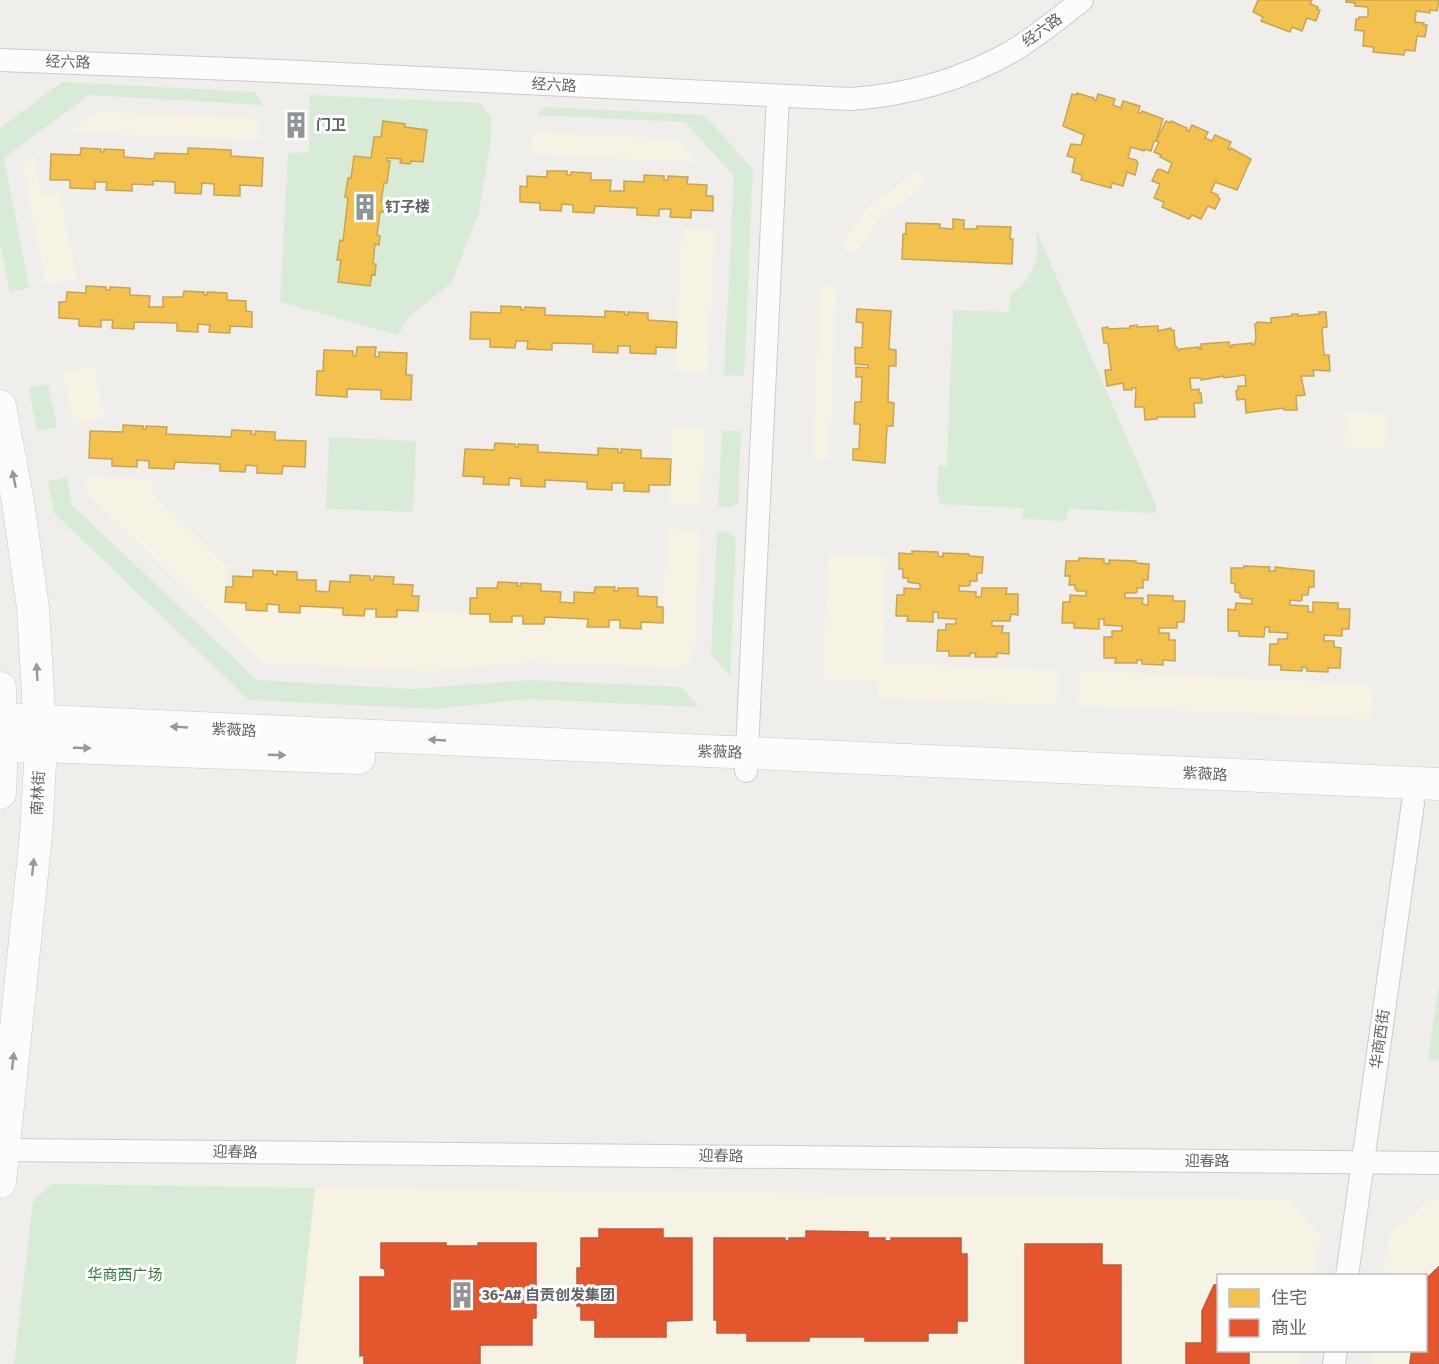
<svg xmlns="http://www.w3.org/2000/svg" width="1439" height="1364" viewBox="0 0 1439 1364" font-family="'Fira Sans','Noto Sans SC',sans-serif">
  <rect width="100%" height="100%" fill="#efeeea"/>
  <g fill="#f7f3e4">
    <polygon points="97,112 259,119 258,140 68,132"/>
    <polygon points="532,132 675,139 697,162 531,154"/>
    <polygon points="34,157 42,195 59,193 77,279 46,285 23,166"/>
    <polygon points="917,171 927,183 878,220 854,255 841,246 866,209"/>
    <polygon points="682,229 715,230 707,373 675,372"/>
    <polygon points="820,286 836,286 829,460 813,459"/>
    <polygon points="94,367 104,417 74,424 63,373"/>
    <polygon points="1346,412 1387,414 1385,449 1345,448"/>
    <polygon points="672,427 705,429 701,505 669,503"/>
    <polygon points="84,476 151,479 151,494 227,566 226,602 662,623 668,529 700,531 694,657 681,668 529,662 428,671 264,663 89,496"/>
    <polygon points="828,555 887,557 883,663 1058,670 1057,705 878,698 878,681 823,679"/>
    <polygon points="1080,671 1372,684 1371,719 1078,706"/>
    <polygon points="315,1188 1288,1199 1320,1235 1314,1275 1218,1276 1218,1350 1302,1351 1300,1364 296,1364"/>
    <polygon points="1429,1200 1439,1201 1439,1364 1370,1364 1372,1351 1426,1350 1426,1276 1383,1275 1389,1235"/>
  </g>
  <g fill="#d8ebd6">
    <polygon points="62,82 255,92 264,105 89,95 4,158 29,288 10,292 0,242 0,128"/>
    <polygon points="310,95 481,103 491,117 490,147 479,212 452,282 410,316 398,335 280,302 288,153 309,152"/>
    <polygon points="544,107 704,115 753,169 744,376 724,375 734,176 685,122 536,115"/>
    <path d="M 1036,230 L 1156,505 L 1156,513 L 1068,509 L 1066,521 L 1023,519 L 1023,508 L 940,504 L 937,493 L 938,465 L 947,466 L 953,310 L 1009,312 L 1011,293 C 1035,280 1040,254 1036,230 Z"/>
    <polygon points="48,384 57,427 37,431 29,388"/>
    <polygon points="722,431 741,431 738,503 730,507 718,507"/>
    <polygon points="329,437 416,441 413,512 326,509"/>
    <polygon points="67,478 72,505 257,680 412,689 530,680 681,687 698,705 696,707 528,699 435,709 249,700 54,513 48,481"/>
    <polygon points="717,532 727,533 736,537 730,676 711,655"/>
    <polygon points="1439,985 1439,1061 1428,1059"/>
    <polygon points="52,1184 315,1188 296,1364 14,1364 33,1201"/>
  </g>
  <g fill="#f2c14e" stroke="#c6a556" stroke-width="1.5">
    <polygon points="1258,0 1312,0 1310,4 1318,7 1317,9 1320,10 1316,21 1307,18 1302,31 1292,27 1290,32 1261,21 1263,17 1253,12"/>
    <polygon points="1346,0 1439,0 1437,11 1430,10 1430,13 1416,11 1415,22 1424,23 1423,25 1427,25 1425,37 1417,36 1415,51 1405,50 1404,55 1373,52 1374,47 1363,46 1364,31 1355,30 1356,19 1359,19 1359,17 1368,17 1368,7 1355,6 1355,3 1346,2"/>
    <polygon points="1077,93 1094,98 1094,100 1096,101 1098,94 1115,99 1113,105 1121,108 1123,101 1140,106 1138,113 1141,113 1142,111 1163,119 1156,141 1154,141 1151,151 1144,149 1144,151 1131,147 1128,158 1136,160 1138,163 1135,175 1127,172 1123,186 1112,183 1111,188 1081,180 1082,175 1072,172 1075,158 1067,156 1071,144 1081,145 1084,135 1063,126 1072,94 1077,95"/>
    <polygon points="292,115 301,115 301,136 291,135"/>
    <polygon points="383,121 405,124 405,127 427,130 423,162 411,161 410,164 400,163 401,159 387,158 387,161 390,161 387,183 384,183 381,202 384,202 383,212 380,212 377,235 380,236 379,245 375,244 373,264 376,264 375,275 372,274 370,286 338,282 341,260 337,260 340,240 343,241 348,198 345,197 348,178 351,178 354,156 371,158 374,137 381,137"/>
    <polygon points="1166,121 1170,123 1171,121 1187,128 1186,130 1189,131 1192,125 1208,132 1205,138 1212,141 1215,135 1231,142 1228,149 1230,150 1231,148 1251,159 1237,190 1215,182 1211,192 1218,195 1218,197 1220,199 1215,209 1208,206 1201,219 1192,215 1189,219 1162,207 1164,202 1154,198 1160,184 1152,181 1157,170 1160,169 1168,173 1172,163 1160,157 1161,155 1154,152 1159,142 1156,141"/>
    <polygon points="81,148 101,149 101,152 104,152 104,149 124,150 124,157 154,159 155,153 188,154 188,148 231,150 231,156 263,158 262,186 240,185 240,196 214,195 214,184 202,183 201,194 175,193 175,182 153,181 153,185 132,184 132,191 106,190 107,182 95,182 95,189 70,188 70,180 50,180 51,154 80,155"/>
    <polygon points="547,171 567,171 567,175 571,175 571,172 591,173 591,180 611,180 610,191 624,191 624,181 644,182 644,175 664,176 664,180 668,180 668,176 688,177 687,184 707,185 706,196 713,196 713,211 691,210 691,218 670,217 671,209 659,209 659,216 637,215 637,208 595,206 594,213 573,212 573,205 562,204 561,211 540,210 540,203 520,202 520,186 527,187 527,176 547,177"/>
    <polygon points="953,219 964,220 964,229 977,229 977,226 1011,227 1010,239 1013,239 1012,264 902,259 903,234 906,234 906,223 940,224 940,228 953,229"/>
    <polygon points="86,286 106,287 106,290 110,290 110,287 130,288 130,295 150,296 149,307 163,307 163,297 183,297 184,291 204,292 204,295 207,295 207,292 227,293 227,300 246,301 246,311 252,312 252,327 230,326 230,333 209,332 210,325 198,324 198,332 177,331 177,323 134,322 134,329 112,328 113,320 101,320 101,327 79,326 79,319 59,318 59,302 66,302 67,292 86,293"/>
    <polygon points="501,306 521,307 521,310 524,310 525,307 545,308 545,315 605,317 605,311 625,312 625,315 628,315 628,312 648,313 648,320 677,322 676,348 656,347 656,354 630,353 630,346 618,346 618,353 593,352 593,344 552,343 552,350 527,349 528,341 516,341 515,348 490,347 490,339 470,339 471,312 501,313"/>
    <polygon points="857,309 891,311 889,349 896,350 896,366 889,366 888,402 894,403 893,426 887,426 885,463 853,460 853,449 859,449 860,424 854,424 855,402 861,402 862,377 856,377 856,367 868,368 868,365 855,364 855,347 862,348 863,323 856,322"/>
    <polygon points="1319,312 1326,312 1327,327 1322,328 1324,355 1329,355 1330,371 1313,370 1314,376 1301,376 1305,395 1296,396 1297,410 1284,410 1284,408 1246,413 1245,399 1237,400 1236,391 1238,390 1238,386 1246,386 1245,375 1224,378 1224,376 1201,380 1201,378 1190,378 1191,390 1199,389 1199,393 1201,393 1202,403 1194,403 1195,417 1157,417 1157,419 1145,420 1144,407 1135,407 1136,388 1132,388 1132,390 1124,390 1123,383 1107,386 1105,370 1111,370 1108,343 1104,343 1102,328 1108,327 1108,329 1130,328 1130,326 1137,325 1137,327 1158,326 1158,331 1171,328 1171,330 1174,330 1175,345 1179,351 1180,349 1199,347 1199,349 1201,349 1201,344 1229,342 1230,347 1232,347 1232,345 1252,343 1252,345 1254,345 1256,339 1255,324 1257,324 1257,322 1271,323 1271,318 1292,316 1292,314 1298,314 1298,316 1320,314"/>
    <polygon points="357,347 376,347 375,357 379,357 379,352 407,353 406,375 412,375 411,400 381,399 381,390 347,389 347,397 316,395 317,371 323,371 324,350 353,351 353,356 356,356"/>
    <polygon points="123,425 143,426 143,429 146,429 146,426 167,427 166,434 231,437 232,430 252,431 251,434 255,435 255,431 275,432 275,440 306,441 305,467 283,466 282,474 257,473 257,466 246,465 245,472 220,471 220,464 175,462 174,469 149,468 149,461 137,460 137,467 112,466 112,459 89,458 90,431 123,432"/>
    <polygon points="495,443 515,444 515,447 518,447 518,444 538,445 538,452 598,455 598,448 618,449 618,453 621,453 621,449 641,450 641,458 671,459 670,485 649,485 649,492 624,491 624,483 612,483 612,490 587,489 587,482 545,480 545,487 521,486 521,479 509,478 509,485 483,484 484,477 463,476 465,449 494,450"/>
    <polygon points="912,551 938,552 938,556 943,557 943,553 969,554 969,556 983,557 982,573 977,573 977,581 970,581 970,585 968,586 959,586 959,591 976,592 976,597 981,597 982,588 1007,588 1006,594 1018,594 1018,615 1011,614 1010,621 992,621 992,626 1003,626 1002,633 1009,633 1009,654 997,653 997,657 975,657 976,653 970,653 970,656 949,656 949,651 937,651 938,630 946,630 946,624 956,624 956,619 938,618 938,612 933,612 933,622 907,621 908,616 896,616 897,595 904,595 904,588 920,589 920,584 908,582 908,578 903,578 903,569 899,569 899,553 912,554"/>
    <polygon points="1079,558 1104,559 1104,563 1109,564 1109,560 1136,561 1136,563 1149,564 1148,580 1143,580 1143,588 1137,588 1137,592 1134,593 1125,593 1125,598 1143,598 1142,604 1148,605 1148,595 1173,596 1173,601 1185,601 1184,622 1177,622 1177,628 1159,628 1159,633 1169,633 1169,640 1175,640 1175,661 1163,660 1163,665 1142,664 1142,660 1137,660 1137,663 1115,663 1116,658 1104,658 1104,637 1112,637 1112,631 1122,631 1122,626 1104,625 1104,619 1099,619 1099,629 1074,628 1074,623 1062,623 1063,602 1070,602 1070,595 1086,596 1086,591 1077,591 1075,589 1075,585 1069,585 1070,576 1065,576 1066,561 1079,561"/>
    <polygon points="1244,566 1270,567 1269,571 1275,571 1275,567 1314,571 1314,587 1309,587 1308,595 1302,595 1302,600 1300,601 1290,600 1290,605 1308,606 1308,612 1313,612 1313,602 1338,603 1338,609 1350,609 1349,629 1342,629 1342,636 1324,635 1324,641 1334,641 1334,647 1341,648 1340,668 1328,668 1328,672 1307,671 1307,668 1302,667 1302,671 1281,670 1281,665 1269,665 1270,644 1278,644 1278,639 1287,639 1288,633 1269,632 1269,627 1265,627 1264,637 1239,636 1239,631 1228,631 1228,609 1235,610 1236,603 1252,604 1252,599 1242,598 1240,597 1240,593 1235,592 1235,584 1231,583 1231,568 1244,568"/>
    <polygon points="253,570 273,571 273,574 277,575 277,571 297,572 297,580 316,580 316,591 329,592 330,581 350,582 350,575 370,576 370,580 373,580 374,576 394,577 393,584 413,585 412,596 419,596 418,611 397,610 397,617 376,617 376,609 365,609 364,616 343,615 343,608 300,606 300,613 279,612 279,605 267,604 267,611 246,610 246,603 225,602 226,587 233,587 233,576 253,577"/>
    <polygon points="498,582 518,583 517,586 521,586 521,583 541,584 541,591 561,592 560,602 574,603 574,592 594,593 595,587 615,587 614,591 618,591 618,588 638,588 638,596 657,597 657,607 663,607 663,623 641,622 641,629 620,628 620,620 609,620 609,627 587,627 588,619 545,617 544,624 523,624 523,616 512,616 512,622 490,622 490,614 470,614 470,598 477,598 477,588 497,588"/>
    <polygon points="412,1248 426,1248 426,1250 436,1250 436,1248 457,1248 457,1250 513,1248 513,1252 529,1252 529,1279 520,1282 520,1291 518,1291 519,1309 528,1312 528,1339 512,1339 512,1343 498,1343 498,1340 488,1340 488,1343 468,1343 468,1340 456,1340 456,1343 435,1343 435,1341 412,1342 412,1339 396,1339 396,1311 405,1309 405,1300 407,1300 405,1282 396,1279 396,1252 412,1252"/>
  </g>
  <g fill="#e4572e" stroke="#bc5b3f" stroke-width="1.5">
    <polygon points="599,1229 663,1229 663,1238 692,1238 692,1320 666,1321 666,1337 595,1337 595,1320 581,1320 581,1306 577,1306 577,1268 581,1268 581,1238 599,1238"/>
    <polygon points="806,1231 868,1232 868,1238 885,1238 885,1241 891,1241 891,1238 961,1238 961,1254 967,1254 967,1321 957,1321 957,1333 928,1333 928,1341 865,1341 865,1337 809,1337 809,1341 747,1341 747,1333 717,1333 717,1320 714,1320 714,1238 785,1238 785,1241 789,1241 789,1238 806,1238"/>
    <polygon points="381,1243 446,1243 446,1246 478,1246 478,1243 536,1243 536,1318 532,1318 532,1345 480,1345 480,1364 364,1364 364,1355 360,1356 360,1277 385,1277 385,1269 381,1268"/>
    <polygon points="1025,1244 1102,1244 1102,1265 1121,1265 1121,1364 1025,1364"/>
    <polygon points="1439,1267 1439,1364 1410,1364 1412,1350 1426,1350 1426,1279"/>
    <polygon points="1439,1267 1439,1364 1410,1364 1412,1350 1426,1350 1426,1279"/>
    <polygon points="1214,1285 1218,1285 1218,1350 1249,1350 1249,1364 1186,1364 1186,1343 1202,1343 1202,1311"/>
  </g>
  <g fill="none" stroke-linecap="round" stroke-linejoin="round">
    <defs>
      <g id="street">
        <path d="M 0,60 L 279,71 L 851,99 C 908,95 961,80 1011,52 C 1036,37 1059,18 1082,0"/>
        <polyline points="746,771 778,97"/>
        <polyline points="4,1150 1439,1163"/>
        <polyline points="1347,1276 1413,803"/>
        <polyline points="1334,1364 1336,1350"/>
      </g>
      <g id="secondary">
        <polyline points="0,406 18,502 33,608 41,746 36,835 0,1182"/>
        <polyline points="0,688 2,748 0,793"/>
        <polyline points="0,719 1439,784"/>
        <polyline points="0,747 41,746 359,758"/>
      </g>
    </defs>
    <use href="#street" stroke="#cbcccc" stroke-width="24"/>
    <use href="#secondary" stroke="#cacacb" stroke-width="33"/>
    <use href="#street" stroke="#fdfcfc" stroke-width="22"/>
    <use href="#secondary" stroke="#fdfcfc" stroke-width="32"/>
  </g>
  <defs><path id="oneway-solid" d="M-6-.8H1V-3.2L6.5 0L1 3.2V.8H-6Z" transform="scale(1.5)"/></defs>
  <g fill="#96999c">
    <use href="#oneway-solid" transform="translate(14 479) rotate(-101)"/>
    <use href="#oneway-solid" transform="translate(37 672) rotate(-93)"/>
    <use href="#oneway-solid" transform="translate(179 727) rotate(-177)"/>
    <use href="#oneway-solid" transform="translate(437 740) rotate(-177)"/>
    <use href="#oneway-solid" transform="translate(82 748) rotate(2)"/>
    <use href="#oneway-solid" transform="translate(277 755) rotate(2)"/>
    <use href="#oneway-solid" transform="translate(33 867) rotate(-84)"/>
    <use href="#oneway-solid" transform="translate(13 1061) rotate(-84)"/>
  </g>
  <defs>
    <symbol id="building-bare" viewBox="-9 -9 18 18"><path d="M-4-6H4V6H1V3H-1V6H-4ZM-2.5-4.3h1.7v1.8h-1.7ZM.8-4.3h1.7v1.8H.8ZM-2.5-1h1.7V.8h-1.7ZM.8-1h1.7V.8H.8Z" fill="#919496" stroke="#fff" stroke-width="2.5" paint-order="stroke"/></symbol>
  </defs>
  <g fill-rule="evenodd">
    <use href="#building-bare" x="277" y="106" width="38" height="38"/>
    <use href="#building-bare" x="346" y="188" width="38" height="38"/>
    <use href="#building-bare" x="443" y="1276" width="38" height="38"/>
  </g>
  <g text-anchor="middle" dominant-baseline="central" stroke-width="6" stroke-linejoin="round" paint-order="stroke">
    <g font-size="15" fill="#5f6368" stroke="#fff">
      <text transform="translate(1042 30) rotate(-36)">经六路</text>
      <text transform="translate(68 62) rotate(2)">经六路</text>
      <text transform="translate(554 85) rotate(3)">经六路</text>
      <text transform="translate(234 730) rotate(3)">紫薇路</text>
      <text transform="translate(720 752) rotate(2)">紫薇路</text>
      <text transform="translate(1205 774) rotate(3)">紫薇路</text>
      <text transform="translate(38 793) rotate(-87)">南林街</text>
      <text transform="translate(1380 1039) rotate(-82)">华商西街</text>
      <text transform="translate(235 1152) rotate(1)">迎春路</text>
      <text transform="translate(721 1156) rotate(1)">迎春路</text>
      <text x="1207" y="1161">迎春路</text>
    </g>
    <g font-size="15" font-weight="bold" fill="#5f6368" stroke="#fff" text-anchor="start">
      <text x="316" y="125">门卫</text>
      <text x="385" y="207">钉子楼</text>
      <text x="482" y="1295">36-A# 自贡创发集团</text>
    </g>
    <g font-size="15" fill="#348238" stroke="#fff">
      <text x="125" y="1275">华商西广场</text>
    </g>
  </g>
  <rect x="1217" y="1274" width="210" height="78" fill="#ffffff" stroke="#bfc1c3" stroke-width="1.5"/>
  <rect x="1229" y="1289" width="30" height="18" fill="#f2c14e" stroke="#bfc1c3" stroke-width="1.5"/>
  <text x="1271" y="1304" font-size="18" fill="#5f6368">住宅</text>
  <rect x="1229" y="1319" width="30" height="18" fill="#e4572e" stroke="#bfc1c3" stroke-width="1.5"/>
  <text x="1271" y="1334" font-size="18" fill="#5f6368">商业</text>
</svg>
